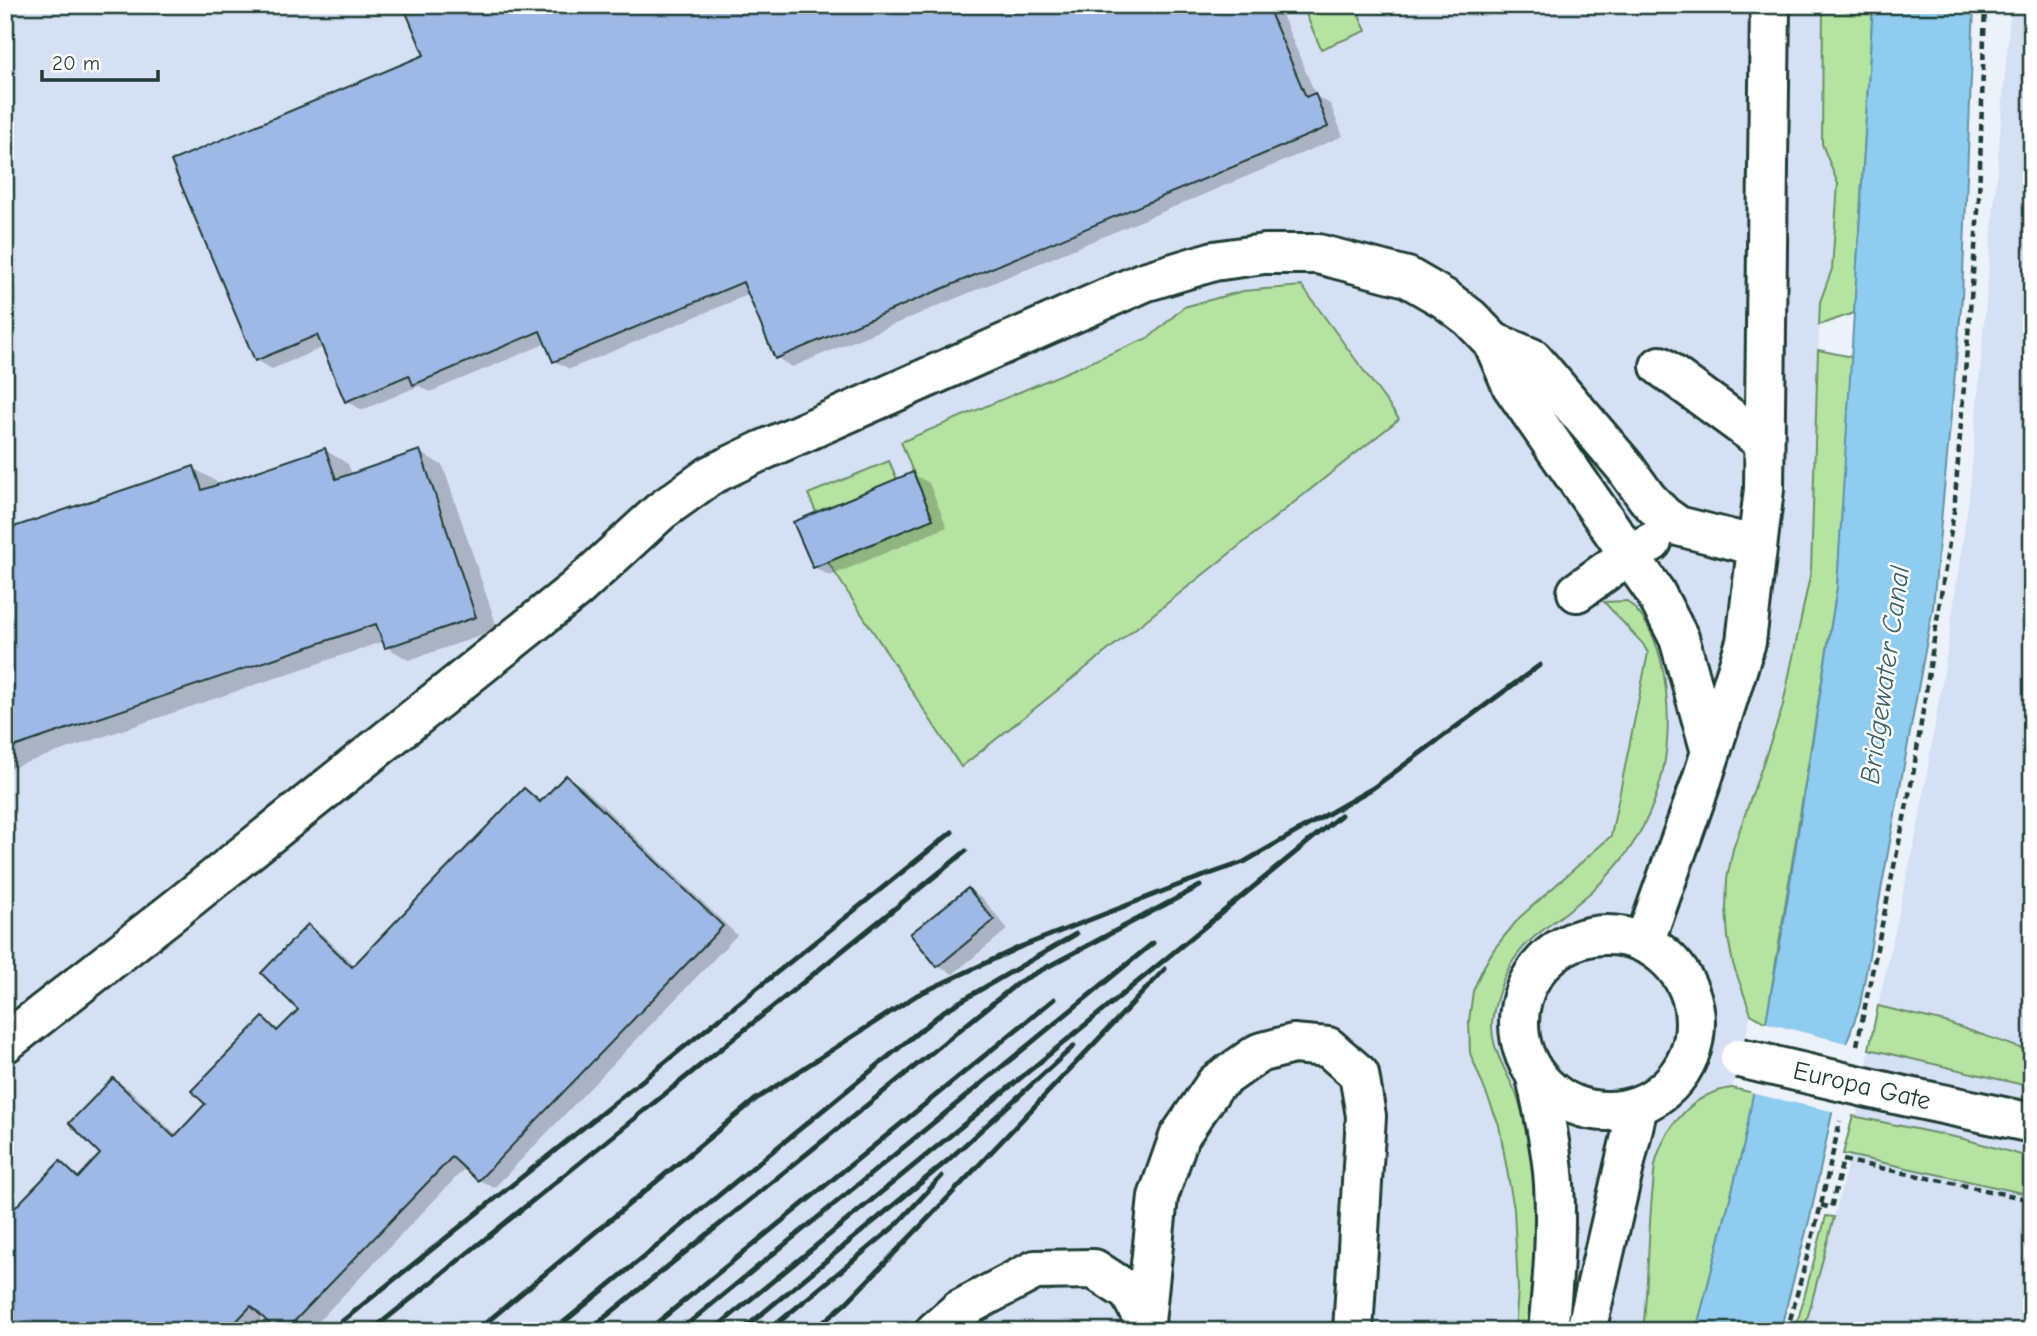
<svg xmlns="http://www.w3.org/2000/svg" width="2037" height="1336" viewBox="0 0 2037 1336" font-family="'Comic Neue',sans-serif">
  <rect width="100%" height="100%" fill="#ecf1fa"/>
  <filter id="ink" filterUnits="userSpaceOnUse"><feTurbulence type="fractalNoise" baseFrequency=".0143" numOctaves="2"/><feDisplacementMap in="SourceGraphic" scale="14" xChannelSelector="R" yChannelSelector="G"/><feConvolveMatrix kernelMatrix="1 2 1 2 8 2 1 2 1" color-interpolation-filters="sRGB"/></filter>
  <g filter="url(#ink)">
    <g fill="#d5e0f4" fill-rule="evenodd">
      <path d="M 5,5 L 1823,5 L 1822,144 L 1838,184 L 1832,269 L 1820,302 L 1811,571 L 1782,709 L 1733,849 L 1733,964 L 1751,1014 L 1732,1088 L 1717,1090 L 1645,1318 L 1643,1331 L 1528,1331 L 1536,1246 L 1518,1100 L 1497,1057 L 1493,1038 L 1492,1019 L 1500,983 L 1514,956 L 1535,935 L 1565,914 L 1614,871 L 1648,818 L 1661,784 L 1669,716 L 1665,683 L 1652,633 L 1636,609 L 1628,628 L 1648,653 L 1611,836 L 1519,918 L 1494,949 L 1482,970 L 1473,991 L 1469,1021 L 1470,1053 L 1499,1125 L 1514,1209 L 1518,1289 L 1515,1331 L 5,1331 ZM 1184,307 L 962,767 L 933,519 Z"/>
      <polygon points="2011,5 2032,5 2032,1331 1804,1331 1847,1167 1878,1006 1918,827 1947,652 1970,489"/>
    </g>
    <g fill="#b5e3a1" stroke="#6a906a" stroke-width="2">
      <polygon points="1302,5 1355,5 1366,31 1321,49"/>
      <polygon points="1823,5 1873,5 1854,313 1819,325 1820,302 1832,269 1838,184 1822,144"/>
      <polygon points="1302,286 1399,419 961,767 828,562 932,519 901,442 1150,337 1184,307 1243,291"/>
      <polygon points="1818,350 1852,357 1837,588 1766,1023 1751,1014 1733,964 1728,938 1726,908 1727,879 1733,849 1782,709 1811,571"/>
      <polygon points="889,461 897,479 816,512 808,494"/>
      <path d="M 1627,601 C 1653,623 1663,658 1666,691 C 1675,768 1651,839 1592,891 C 1541,937 1508,939 1493,1015 C 1487,1047 1508,1071 1518,1099 C 1525,1117 1528,1138 1531,1156 C 1541,1214 1533,1273 1528,1331 L 1515,1331 L 1518,1289 L 1514,1209 L 1499,1125 L 1470,1053 L 1469,1021 L 1473,991 L 1482,970 L 1494,949 L 1519,918 L 1611,836 L 1648,653 L 1643,644 L 1604,602 Z"/>
      <polygon points="1878,1006 1945,1022 2032,1052 2032,1087 1869,1049"/>
      <path d="M 1732,1088 L 1754,1093 L 1744,1144 L 1696,1331 L 1643,1331 C 1648,1286 1648,1240 1652,1195 C 1654,1183 1653,1169 1657,1157 C 1668,1123 1696,1092 1732,1088 Z"/>
      <polygon points="1853,1116 1964,1139 2032,1158 2032,1195 1843,1154"/>
      <polygon points="1826,1216 1834,1217 1804,1331 1795,1331"/>
    </g>
    <polygon fill="#8fccf0" stroke="#6293a5" stroke-width="2" points="1873,5 1974,5 1962,297 1933,607 1860,1005 1847,1042 1811,1213 1780,1331 1696,1331 1744,1144 1782,933 1837,588"/>
    <polygon fill="#ecf1fa" points="1763,1022 1850,1044 1836,1112 1750,1093"/>
    <g fill="#0003">
      <polygon points="405,5 1278,5 1316,96 1330,104 1343,136 792,367 777,358 750,294 570,369 554,361 547,343 430,392 419,386 362,410 347,401 324,347 272,369 256,360 426,56"/>
      <polygon points="325,450 348,464 352,475 420,452 443,466 498,630 409,660 386,647 384,641 5,770 5,532 193,468 216,481 218,487"/>
      <polygon points="913,474 929,483 947,527 830,576 814,567"/>
      <polygon points="566,777 582,786 737,935 494,1188 479,1180 466,1167 309,1331 279,1331 264,1316 251,1331 5,1331 60,1163 81,1177 103,1154 113,1080 129,1089 177,1136 207,1104 263,1020 280,1030 300,1010 308,927 323,935 355,966 525,790 543,801"/>
      <polygon points="968,890 983,899 1008,929 953,974 938,965"/>
    </g>
    <g fill="#9fb9e6" stroke="#1f3d34" stroke-width="2">
      <polygon points="403,5 1267,5 1306,97 1315,93 1328,127 775,359 743,282 553,362 540,331 413,385 409,375 345,402 317,335 255,361 171,161 424,55"/>
      <polygon points="325,448 336,479 420,450 476,617 385,648 376,624 5,750 5,530 194,466 202,490"/>
      <polygon points="913,472 933,519 813,568 793,522"/>
      <polygon points="566,775 723,926 478,1181 452,1157 285,1331 277,1331 251,1306 227,1331 5,1331 5,1218 60,1161 78,1178 100,1154 69,1123 113,1078 174,1137 205,1104 191,1091 263,1017 277,1031 298,1010 261,973 308,924 352,967 524,788 540,802"/>
      <polygon points="968,888 994,920 937,967 910,934"/>
    </g>
    <g fill="none" stroke-linecap="round" stroke-linejoin="round">
      <defs>
        <g id="minor">
          <polyline points="1493,342 1532,358 1624,466 1647,498 1664,516 1678,526 1757,546"/>
          <polyline points="1660,366 1764,442"/>
          <polyline points="1577,592 1630,554 1652,542"/>
          <circle cx="1607" cy="1023" r="88"/>
          <polyline points="1644,943 1702,780 1746,642 1764,489 1770,5"/>
          <polyline points="5,1043 176,909 576,589 661,511 711,475 759,452 1144,282 1214,261 1264,254 1318,254 1407,277 1445,299 1470,318 1493,342 1512,386 1655,592 1679,638 1711,752"/>
          <path d="M 1536,1077 C 1544,1112 1552,1149 1554,1184 C 1557,1233 1553,1282 1548,1331"/>
          <polyline points="1895,1094 2032,1123"/>
          <polyline points="1145,1322 1158,1197 1179,1137 1216,1083 1259,1053 1293,1044 1328,1047 1359,1074 1366,1116 1353,1331"/>
          <polyline points="935,1331 959,1310 1035,1270 1094,1269 1129,1292 1145,1322 1147,1331"/>
          <polyline points="1586,1331 1638,1106"/>
        </g>
      </defs>
      <use href="#minor" stroke="#1f3d34" stroke-width="44"/>
      <g stroke="#1f3d34" stroke-width="4.5" stroke-dasharray="7 5" stroke-linecap="butt">
        <polyline points="1857,1045 1913,775 1954,511 1979,198 1985,5"/>
        <polyline points="1821,1205 1831,1208 1843,1160 2032,1200"/>
        <polyline points="1787,1331 1821,1205 1840,1121"/>
      </g>
      <use href="#minor" stroke="#fff" stroke-width="38"/>
      <g stroke="#1f3d34" stroke-width="5">
        <polyline points="330,1331 952,832"/>
        <polyline points="371,1331 966,851"/>
        <polyline points="476,1331 756,1099 917,995 1020,947 1184,883 1244,862 1373,788 1540,665"/>
        <polyline points="553,1331 944,1011 1076,934"/>
        <polyline points="588,1331 1019,982 1200,886"/>
        <polyline points="647,1331 1054,999"/>
        <polyline points="679,1331 1153,943"/>
        <polyline points="712,1331 1341,815"/>
        <polyline points="741,1331 947,1161 1074,1046"/>
        <polyline points="768,1331 895,1226 942,1176"/>
        <polyline points="813,1331 847,1302 941,1205 1165,969"/>
      </g>
      <defs>
        <polyline id="minor-bridge" points="1740,1058 1895,1094"/>
      </defs>
      <use href="#minor-bridge" stroke="#1f3d34" stroke-width="44" stroke-linecap="butt"/>
      <use href="#minor-bridge" stroke="#fff" stroke-width="38"/>
    </g>
  </g>
  <g text-anchor="middle" dominant-baseline="central" stroke-width="5" stroke-linejoin="round" paint-order="stroke">
    <g font-size="26" fill="#1f3d34" stroke="#fff">
      <text transform="translate(1862 1086) rotate(13)">Europa Gate</text>
    </g>
    <g font-size="28" font-style="italic" fill="#3b6163" stroke="#fff">
      <text transform="translate(1885 675) rotate(-82)">Bridgewater Canal</text>
    </g>
  </g>
  <rect width="2037" height="1336" fill="none" stroke="#fff" stroke-width="28"/>
  <rect x="14" y="14" width="2009" height="1308" fill="none" stroke="#1f3d34" stroke-width="2.5" filter="url(#ink)"/>
  <path d="M42 70v10h116v-10" fill="none" stroke="#1f3d34" stroke-width="3.5"/>
  <text x="52" y="70" font-size="21" fill="#1f3d34" stroke="#ffffff" stroke-width="5" paint-order="stroke">20 m</text>
</svg>
